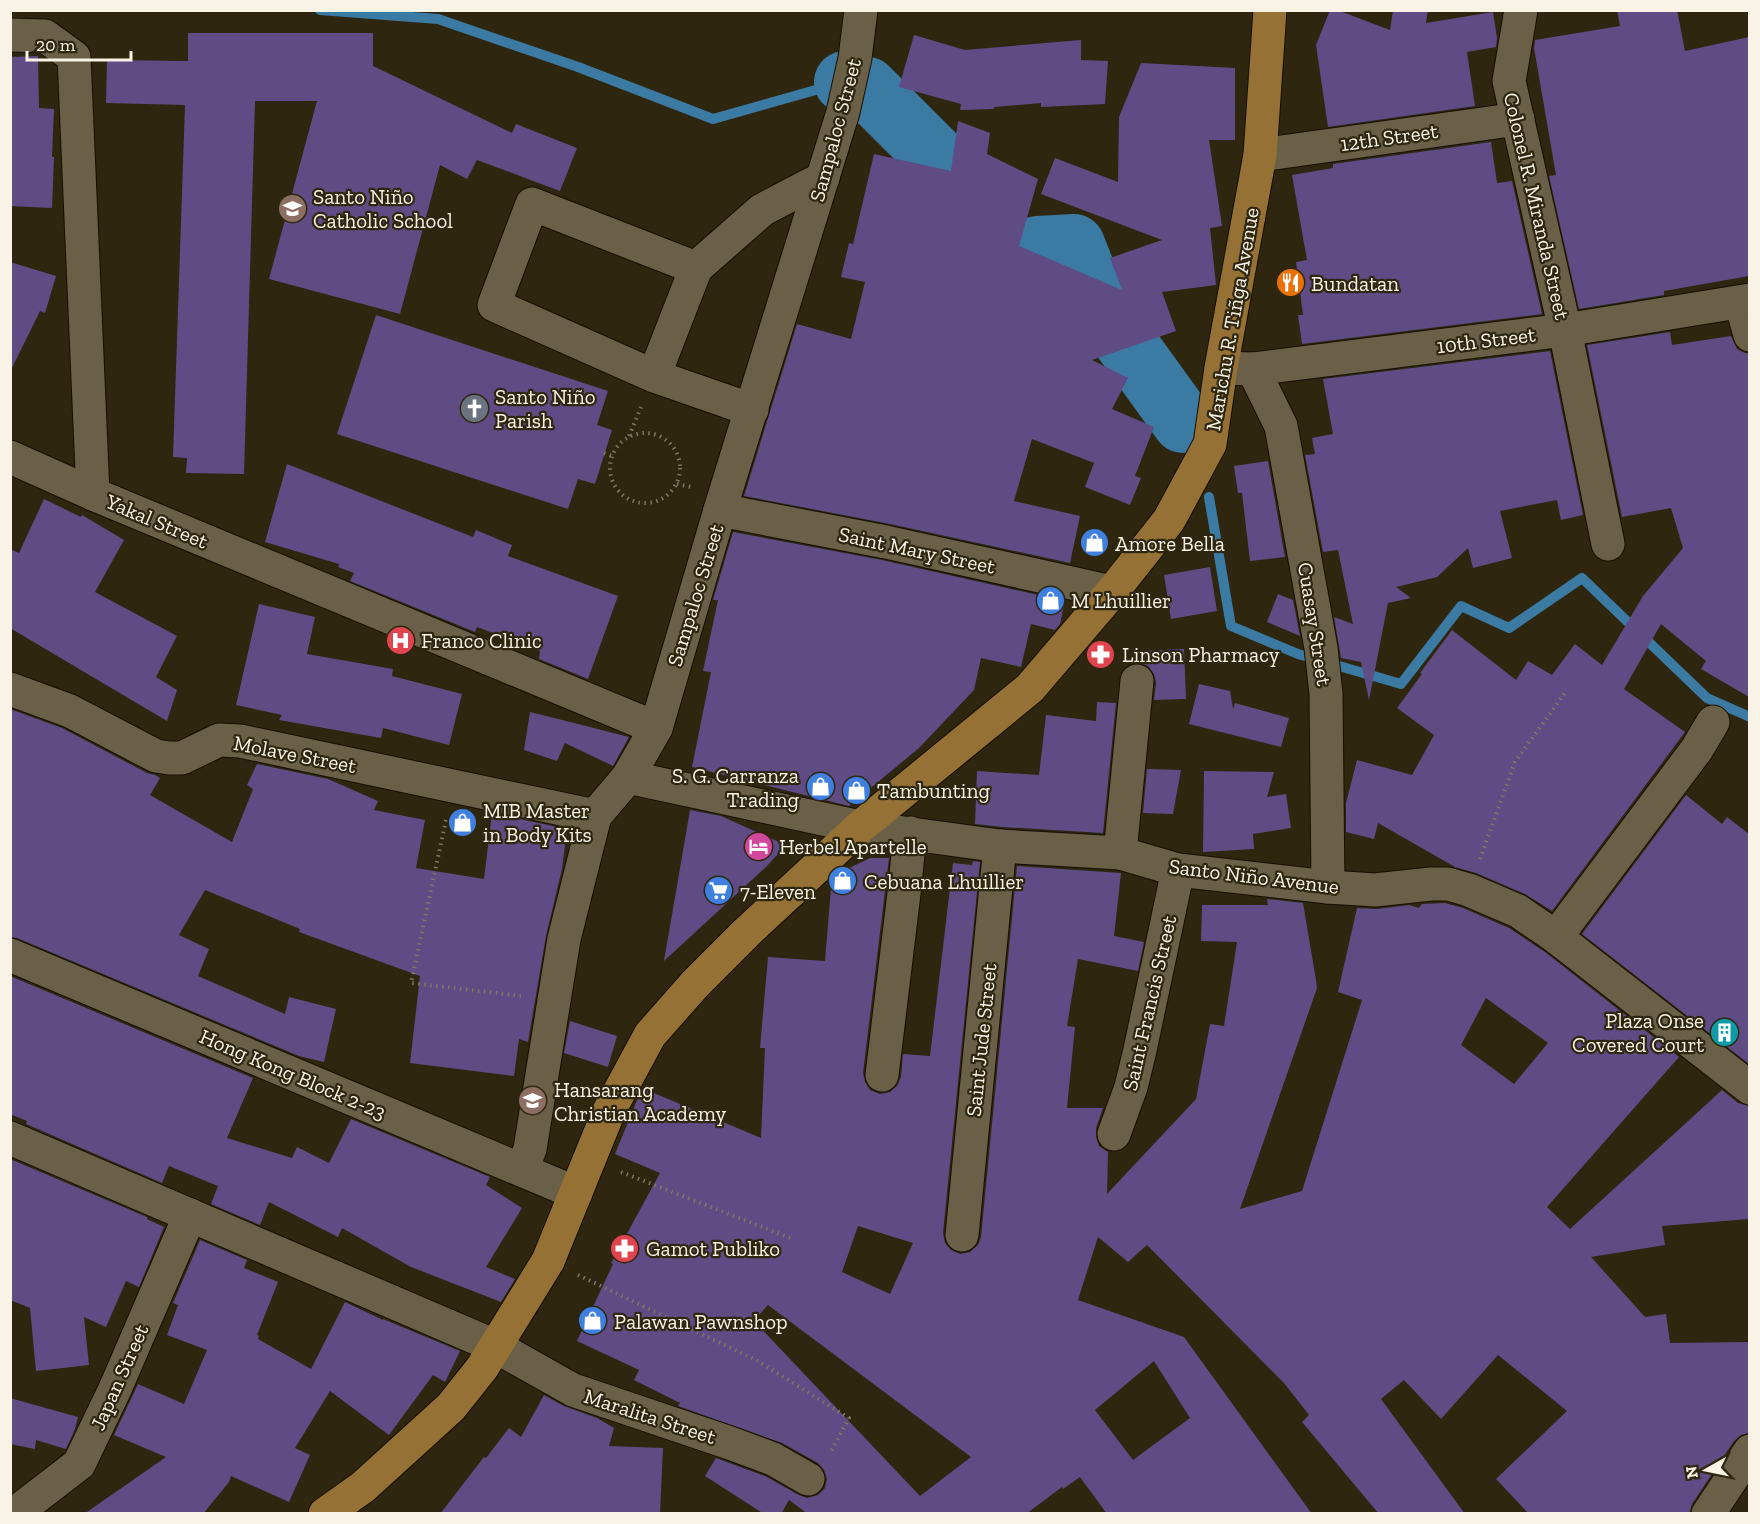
<svg xmlns="http://www.w3.org/2000/svg" width="1760" height="1524" viewBox="0 0 1760 1524" font-family="'Zilla Slab',serif">
  <rect width="100%" height="100%" fill="#2e260f"/>
  <g fill="none" stroke-linecap="round" stroke-linejoin="round">
    <g stroke="#3b7aa3" stroke-width="10">
      <polyline points="320,10 438,19 578,67 713,119 844,82"/>
      <polyline points="1209,497 1231,626 1298,654 1401,684 1461,606 1509,628 1582,578 1707,698 1750,717"/>
    </g>
    <polyline stroke="#3b7aa3" stroke-width="62" points="845,82 867,88 942,163 939,191 949,248 970,275 996,276 1038,247 1074,245 1097,303 1183,422"/>
  </g>
  <g fill="#5f4c84" fill-rule="evenodd">
    <polygon points="1330,10 1337,10 1390,30 1393,10 1428,10 1426,23 1493,12 1497,38 1496,47 1467,52 1475,106 1328,127 1316,45"/>
    <polygon points="1617,10 1677,10 1685,51 1749,37 1749,276 1664,291 1664,295 1579,309 1549,176 1556,175 1534,48 1535,40 1620,26"/>
    <polygon points="188,33 373,33 373,66 512,133 516,124 577,148 560,191 477,160 467,179 440,165 400,314 269,279 317,101 255,101 244,474 186,473 187,458 173,457 185,105 106,103 107,60 188,61"/>
    <polygon points="914,35 965,50 1081,40 1081,60 1108,61 1105,104 1041,107 1041,103 994,107 994,109 960,110 961,104 899,87"/>
    <polygon points="38,56 39,108 54,109 52,157 54,157 52,208 10,206 10,57"/>
    <polygon points="1141,63 1235,68 1235,140 1209,140 1222,226 1210,228 1216,285 1162,292 1176,331 1092,360 1128,378 1112,409 1154,427 1135,476 1141,478 1130,505 1085,487 1094,463 1032,439 1014,501 1080,516 1070,563 890,524 744,496 797,324 851,339 865,282 841,277 849,243 853,244 874,154 951,171 958,121 990,133 987,154 1038,179 1019,246 1122,290 1110,258 1162,240 1041,194 1055,158 1118,182 1119,117"/>
    <polygon points="1491,142 1497,183 1512,181 1542,314 1302,344 1298,315 1303,315 1296,262 1307,260 1292,175 1333,168 1333,164"/>
    <polygon points="10,262 56,276 45,313 40,311 10,372"/>
    <polygon points="376,315 608,391 597,425 612,430 595,484 578,479 568,509 337,434"/>
    <polygon points="1670,332 1672,345 1731,336 1737,349 1745,353 1749,353 1749,697 1701,669 1706,661 1661,624 1624,689 1685,732 1552,911 1525,894 1476,873 1455,867 1378,823 1374,839 1346,832 1346,803 1357,760 1412,775 1434,735 1397,708 1422,674 1420,673 1452,630 1516,680 1528,661 1552,675 1575,644 1602,665 1643,596 1683,548 1671,508 1622,517 1587,345"/>
    <polygon points="1550,351 1583,515 1561,520 1557,500 1500,511 1512,558 1473,568 1468,548 1437,577 1396,587 1411,598 1388,603 1369,700 1361,662 1341,658 1334,617 1353,624 1338,550 1323,552 1305,455 1315,454 1312,438 1333,434 1323,379"/>
    <polygon points="1268,461 1285,557 1250,561 1242,493 1238,493 1234,466"/>
    <polygon points="287,464 473,537 476,530 512,545 508,556 618,596 588,679 539,659 540,651 477,627 475,632 350,581 354,573 338,567 339,564 265,542"/>
    <polygon points="44,499 81,517 82,515 124,540 95,592 177,636 156,677 177,690 167,721 10,628 10,549 19,553"/>
    <polygon points="733,532 882,560 1065,601 1060,624 1055,630 1031,624 1021,667 981,658 974,690 919,748 849,806 692,767 711,672 703,671 718,600 713,600"/>
    <polygon points="1210,567 1217,611 1171,619 1164,575"/>
    <polygon points="1278,594 1293,600 1300,636 1267,622"/>
    <polygon points="259,604 315,617 307,654 393,669 392,676 462,694 449,745 383,728 381,738 279,720 282,715 236,705"/>
    <polygon points="1184,649 1186,699 1154,700 1156,683 1154,674 1148,666 1143,664 1142,651"/>
    <polygon points="1199,684 1230,691 1233,709 1235,703 1289,718 1281,747 1189,724"/>
    <polygon points="1097,702 1116,703 1103,833 1002,827 975,824 977,771 1039,775 1046,715 1096,721"/>
    <polygon points="10,709 62,728 147,773 155,775 160,778 150,795 232,842 253,789 247,785 257,764 328,779 378,801 374,810 425,820 416,868 484,879 492,813 567,829 562,869 546,936 528,1042 519,1039 514,1076 410,1063 420,976 299,932 300,929 205,890 179,935 209,949 198,976 285,1014 289,997 336,1009 324,1062 299,1056 17,938 10,937"/>
    <polygon points="530,712 574,723 629,737 613,766 565,743 557,761 524,750"/>
    <polygon points="1147,769 1181,770 1173,814 1143,813"/>
    <polygon points="1204,771 1274,772 1267,797 1286,794 1291,828 1253,834 1254,849 1203,852"/>
    <polygon points="1686,795 1722,824 1727,817 1749,834 1749,1064 1582,934"/>
    <polygon points="690,810 721,816 786,845 767,866 664,961"/>
    <path d="M 870,858 L 889,858 L 863,1073 L 865,1082 L 870,1090 L 880,1094 L 890,1092 L 897,1086 L 901,1077 L 903,1054 L 930,1056 L 953,863 L 972,865 L 973,861 L 980,862 L 943,1233 L 945,1243 L 951,1250 L 960,1254 L 970,1252 L 978,1245 L 981,1237 L 1017,866 L 1121,873 L 1114,936 L 1144,942 L 1138,971 L 1078,959 L 1067,1026 L 1075,1027 L 1067,1108 L 1103,1108 L 1096,1128 L 1096,1137 L 1099,1146 L 1108,1152 L 1107,1194 L 1196,1099 L 1210,1024 L 1224,1026 L 1237,942 L 1201,941 L 1202,905 L 1268,905 L 1267,899 L 1303,903 L 1316,980 L 1317,988 L 1240,1209 L 1302,1191 L 1362,1000 L 1338,992 L 1357,908 L 1377,909 L 1409,905 L 1419,908 L 1422,904 L 1445,903 L 1463,908 L 1509,928 L 1545,952 L 1679,1057 L 1547,1207 L 1570,1229 L 1722,1090 L 1738,1103 L 1749,1106 L 1749,1219 L 1662,1226 L 1665,1245 L 1591,1257 L 1645,1317 L 1666,1314 L 1670,1343 L 1749,1342 L 1749,1433 L 1741,1435 L 1734,1441 L 1692,1504 L 1689,1514 L 1529,1514 L 1496,1479 L 1567,1411 L 1498,1355 L 1441,1419 L 1404,1380 L 1381,1399 L 1465,1514 L 1379,1514 L 1302,1422 L 1309,1415 L 1284,1383 L 1147,1245 L 1128,1262 L 1098,1237 L 1078,1300 L 1184,1337 L 1312,1514 L 1107,1514 L 1080,1477 L 1063,1489 L 1062,1487 L 1026,1514 L 808,1514 L 789,1500 L 781,1514 L 764,1514 L 705,1476 L 716,1458 L 765,1476 L 799,1495 L 807,1498 L 818,1495 L 825,1488 L 827,1479 L 824,1470 L 818,1463 L 782,1443 L 678,1406 L 680,1403 L 634,1380 L 639,1370 L 577,1341 L 613,1264 L 611,1263 L 660,1173 L 615,1154 L 642,1088 L 761,1138 L 765,1048 L 760,1048 L 768,957 L 825,961 L 831,888 L 847,869 ZM 1486,998 L 1548,1043 L 1514,1084 L 1461,1045 ZM 858,1226 L 913,1243 L 890,1294 L 842,1272 ZM 768,1305 L 971,1457 L 920,1496 L 754,1321 ZM 1154,1361 L 1190,1418 L 1133,1460 L 1095,1410 Z"/>
    <polygon points="10,976 253,1078 227,1138 292,1158 297,1147 329,1163 351,1119 490,1177 486,1185 522,1208 486,1267 515,1279 501,1302 411,1267 342,1228 338,1237 269,1202 260,1225 211,1204 218,1186 169,1166 162,1183 26,1124 27,1121 10,1114"/>
    <polygon points="570,1021 617,1036 608,1067 564,1053"/>
    <polygon points="10,1159 147,1217 147,1219 164,1227 139,1287 126,1281 106,1327 84,1317 89,1365 36,1371 30,1308 10,1300"/>
    <polygon points="200,1240 247,1260 244,1268 278,1282 257,1335 259,1336 258,1339 311,1369 345,1302 383,1320 383,1319 460,1351 445,1382 433,1375 389,1435 330,1391 295,1448 310,1455 289,1502 231,1476 229,1482 203,1514 84,1514 166,1457 114,1435 138,1384 184,1404 207,1350 167,1335 178,1305 173,1303"/>
    <polygon points="544,1395 564,1406 597,1418 614,1428 609,1446 663,1448 660,1514 440,1514 484,1457 486,1458 509,1428 521,1437"/>
    <polygon points="10,1398 78,1417 75,1429 66,1449 36,1440 35,1449 10,1444"/>
  </g>
  <g fill="none" stroke-linecap="round" stroke-linejoin="round">
    <defs>
      <g id="minor">
        <polyline points="1521,10 1509,81 1565,330 1608,544"/>
        <polyline points="10,35 45,36 74,57 93,494"/>
        <polyline points="1260,155 1518,119"/>
        <polyline points="696,268 762,210 823,178"/>
        <polyline points="1741,303 1750,335"/>
        <polyline points="1221,368 1253,369 1565,330 1750,300"/>
        <polyline points="1253,369 1281,426 1321,648 1326,694 1328,887"/>
        <polyline points="654,376 696,268 532,204 494,305 654,376 752,410"/>
        <polyline points="10,457 93,494 656,728"/>
        <polyline points="720,510 886,542 1112,592"/>
        <polyline points="10,689 70,711 156,756 169,758 182,758 219,740 240,741 595,816"/>
        <polyline points="628,777 860,827 1000,846 1120,853 1178,870 1328,887 1375,890 1431,884 1448,884 1469,890 1518,911 1556,937 1750,1088"/>
        <polyline points="1120,853 1137,681"/>
        <polyline points="1556,937 1697,749 1713,722"/>
        <polyline points="10,955 576,1193"/>
        <polyline points="882,1075 905,885 910,833"/>
        <polyline points="1114,1134 1131,1087 1140,1050 1178,870"/>
        <polyline points="10,1138 495,1346 573,1390 730,1443 773,1459 808,1479"/>
        <polyline points="522,1170 530,1149 564,939 595,816 628,777 656,728 720,510 843,112 855,58 861,10"/>
        <polyline points="962,1235 1000,846"/>
        <polyline points="14,1514 79,1464 115,1389 190,1215"/>
        <polyline points="1708,1514 1750,1451"/>
      </g>
      <polyline id="major" points="325,1514 363,1487 451,1407 482,1368 548,1261 609,1111 650,1035 695,984 747,932 860,827 1030,688 1112,592 1169,520 1210,444 1221,368 1260,155 1270,10"/>
    </defs>
    <use href="#minor" stroke="#170f00" stroke-width="35"/>
    <use href="#major" stroke="#170f00" stroke-width="35"/>
    <g stroke="#7e7763" stroke-width="4" stroke-dasharray="1.5 4.5" stroke-linecap="butt">
      <circle cx="645" cy="468" r="35"/>
      <polyline points="629,436 641,407"/>
      <polyline points="604,453 612,456"/>
      <polyline points="677,484 691,487"/>
      <polyline points="446,820 411,983 521,996"/>
      <polyline points="1480,859 1515,762 1567,690"/>
      <polyline points="621,1172 793,1239"/>
      <polyline points="578,1275 758,1361 849,1418 830,1453"/>
    </g>
    <use href="#minor" stroke="#696047" stroke-width="33"/>
    <use href="#major" stroke="#957136" stroke-width="33"/>
  </g>
  <defs>
    <symbol id="school-disc" viewBox="-11 -11 22 22"><circle r="9.5" fill="#8d6e63" stroke="#2e260f"/><path d="M0-5L7-2L0 1L-7-2ZM-4 1L0 2.5L4 1V4Q0 6-4 4Z" fill="#fff"/></symbol>
    <symbol id="restaurant-disc" viewBox="-11 -11 22 22"><circle r="9.5" fill="#e8710a" stroke="#2e260f"/><path d="M-5-6h1v4h1v-4h1v4h1v-4h1v5L-1.5 .5V6h-2V.5L-5-1ZM5-6V6H3V1.5H1.5Q1.5-4 5-6Z" fill="#fff"/></symbol>
    <symbol id="church-disc" viewBox="-11 -11 22 22"><circle r="9.5" fill="#6b7280" stroke="#2e260f"/><path d="M-1.2-6h2.4v3.5h3.3v2.4h-3.3V6h-2.4V-.1h-3.3v-2.4h3.3Z" fill="#fff"/></symbol>
    <symbol id="shop-disc" viewBox="-11 -11 22 22"><circle r="9.5" fill="#3f7fe0" stroke="#2e260f"/><path d="M-5-2.5h2.3a2.7 3.5 0 0 1 5.4 0H5L5.5 6h-11ZM-1.5-2.5h3a1.5 2.3 0 0 0-3 0Z" fill="#fff"/></symbol>
    <symbol id="hospital-disc" viewBox="-11 -11 22 22"><circle r="9.5" fill="#e0444e" stroke="#2e260f"/><path d="M-5-5h3v3.5h4V-5h3V5h-3V1.5h-4V5h-3Z" fill="#fff"/></symbol>
    <symbol id="pharmacy-disc" viewBox="-11 -11 22 22"><circle r="9.5" fill="#e0444e" stroke="#2e260f"/><path d="M-2-6h4v4h4v4h-4v4h-4v-4h-4v-4h4Z" fill="#fff"/></symbol>
    <symbol id="hotel-disc" viewBox="-11 -11 22 22"><circle r="9.5" fill="#d1479c" stroke="#2e260f"/><path d="M-6-4.5h1.5V1H6V5H4.5V3h-9V5H-6ZM-4 0a1.8 1.8 0 1 1 3.6 0ZM.5 0V-2.5h3Q6-2.5 6 0Z" fill="#fff"/></symbol>
    <symbol id="supermarket-disc" viewBox="-11 -11 22 22"><circle r="9.5" fill="#3f7fe0" stroke="#2e260f"/><path d="M-6-5.5h2.5l.6 2H6L4.5 2H-2.5L-4.4-4H-6ZM-1.5 3.2a1.3 1.3 0 1 0 .1 0ZM3 3.2a1.3 1.3 0 1 0 .1 0Z" fill="#fff"/></symbol>
    <symbol id="building-disc" viewBox="-11 -11 22 22"><circle r="9.5" fill="#0f9aa8" stroke="#2e260f"/><path d="M-4-6H4V6H1V3H-1V6H-4ZM-2.5-4.3h1.7v1.8h-1.7ZM.8-4.3h1.7v1.8H.8ZM-2.5-1h1.7V.8h-1.7ZM.8-1h1.7V.8H.8Z" fill="#fff"/></symbol>
  </defs>
  <g fill-rule="evenodd">
    <use href="#school-disc" x="276" y="192" width="33" height="33"/>
    <use href="#restaurant-disc" x="1274" y="266" width="33" height="33"/>
    <use href="#church-disc" x="458" y="392" width="33" height="33"/>
    <use href="#shop-disc" x="1078" y="526" width="33" height="33"/>
    <use href="#shop-disc" x="1034" y="584" width="33" height="33"/>
    <use href="#hospital-disc" x="384" y="624" width="33" height="33"/>
    <use href="#pharmacy-disc" x="1084" y="638" width="33" height="33"/>
    <use href="#shop-disc" x="804" y="770" width="33" height="33"/>
    <use href="#shop-disc" x="840" y="774" width="33" height="33"/>
    <use href="#shop-disc" x="446" y="806" width="33" height="33"/>
    <use href="#hotel-disc" x="742" y="830" width="33" height="33"/>
    <use href="#shop-disc" x="826" y="864" width="33" height="33"/>
    <use href="#supermarket-disc" x="702" y="874" width="33" height="33"/>
    <use href="#building-disc" x="1708" y="1016" width="33" height="33"/>
    <use href="#school-disc" x="516" y="1084" width="33" height="33"/>
    <use href="#pharmacy-disc" x="608" y="1232" width="33" height="33"/>
    <use href="#shop-disc" x="576" y="1304" width="33" height="33"/>
  </g>
  <g text-anchor="middle" dominant-baseline="central" stroke-width="4.5" stroke-linejoin="round" paint-order="stroke">
    <g font-size="21" fill="#f8f3e5" stroke="#2e260f">
      <text transform="translate(835 130) rotate(-75)">Sampaloc Street</text>
      <text transform="translate(1389 137) rotate(-8)">12th Street</text>
      <text transform="translate(1537 206) rotate(77)">Colonel R. Miranda Street</text>
      <text transform="translate(1232 319) rotate(-80)">Marichu R. Tiñga Avenue</text>
      <text transform="translate(1486 340) rotate(-7)">10th Street</text>
      <text transform="translate(157 521) rotate(23)">Yakal Street</text>
      <text transform="translate(917 550) rotate(12)">Saint Mary Street</text>
      <text transform="translate(695 595) rotate(-73)">Sampaloc Street</text>
      <text transform="translate(1315 624) rotate(81)">Cuasay Street</text>
      <text transform="translate(295 754) rotate(11)">Molave Street</text>
      <text transform="translate(1254 876) rotate(7)">Santo Niño Avenue</text>
      <text transform="translate(1149 1003) rotate(-77)">Saint Francis Street</text>
      <text transform="translate(981 1040) rotate(-84)">Saint Jude Street</text>
      <text transform="translate(293 1074) rotate(23)">Hong Kong Block 2-23</text>
      <text transform="translate(119 1377) rotate(-66)">Japan Street</text>
      <text transform="translate(650 1416) rotate(18)">Maralita Street</text>
    </g>
    <g font-size="21" fill="#f8f3e5" stroke="#2e260f" text-anchor="start">
      <text x="313" y="196">Santo Niño<tspan x="313" dy="24">Catholic School</tspan></text>
      <text x="1311" y="283">Bundatan</text>
      <text x="495" y="396">Santo Niño<tspan x="495" dy="24">Parish</tspan></text>
      <text x="1115" y="543">Amore Bella</text>
      <text x="1071" y="600">M Lhuillier</text>
      <text x="421" y="640">Franco Clinic</text>
      <text x="1122" y="654">Linson Pharmacy</text>
      <text x="799" y="775" text-anchor="end">S. G. Carranza<tspan x="799" dy="24">Trading</tspan></text>
      <text x="877" y="790">Tambunting</text>
      <text x="483" y="810">MIB Master<tspan x="483" dy="24">in Body Kits</tspan></text>
      <text x="779" y="846">Herbel Apartelle</text>
      <text x="864" y="881">Cebuana Lhuillier</text>
      <text x="740" y="891">7-Eleven</text>
      <text x="1704" y="1020" text-anchor="end">Plaza Onse<tspan x="1704" dy="24">Covered Court</tspan></text>
      <text x="554" y="1089">Hansarang<tspan x="554" dy="24">Christian Academy</tspan></text>
      <text x="646" y="1248">Gamot Publiko</text>
      <text x="614" y="1321">Palawan Pawnshop</text>
    </g>
  </g>
  <rect width="1760" height="1524" fill="none" stroke="#f8f3e5" stroke-width="24"/>
  <g transform="translate(1706 1470) rotate(261)" stroke="#2e260f" stroke-width="4.5" paint-order="stroke">
  <path d="M0-4.5L10 22L0 15L-10 22Z" fill="#f8f3e5"/>
  <text y="-9" font-size="16" font-weight="bold" text-anchor="middle" fill="#f8f3e5">N</text>
  </g>
  <path d="M27 51v9h104v-9" fill="none" stroke="#f8f3e5" stroke-width="3"/>
  <text x="36" y="51" font-size="18" fill="#f8f3e5" stroke="#2e260f" stroke-width="4.5" paint-order="stroke">20 m</text>
</svg>
